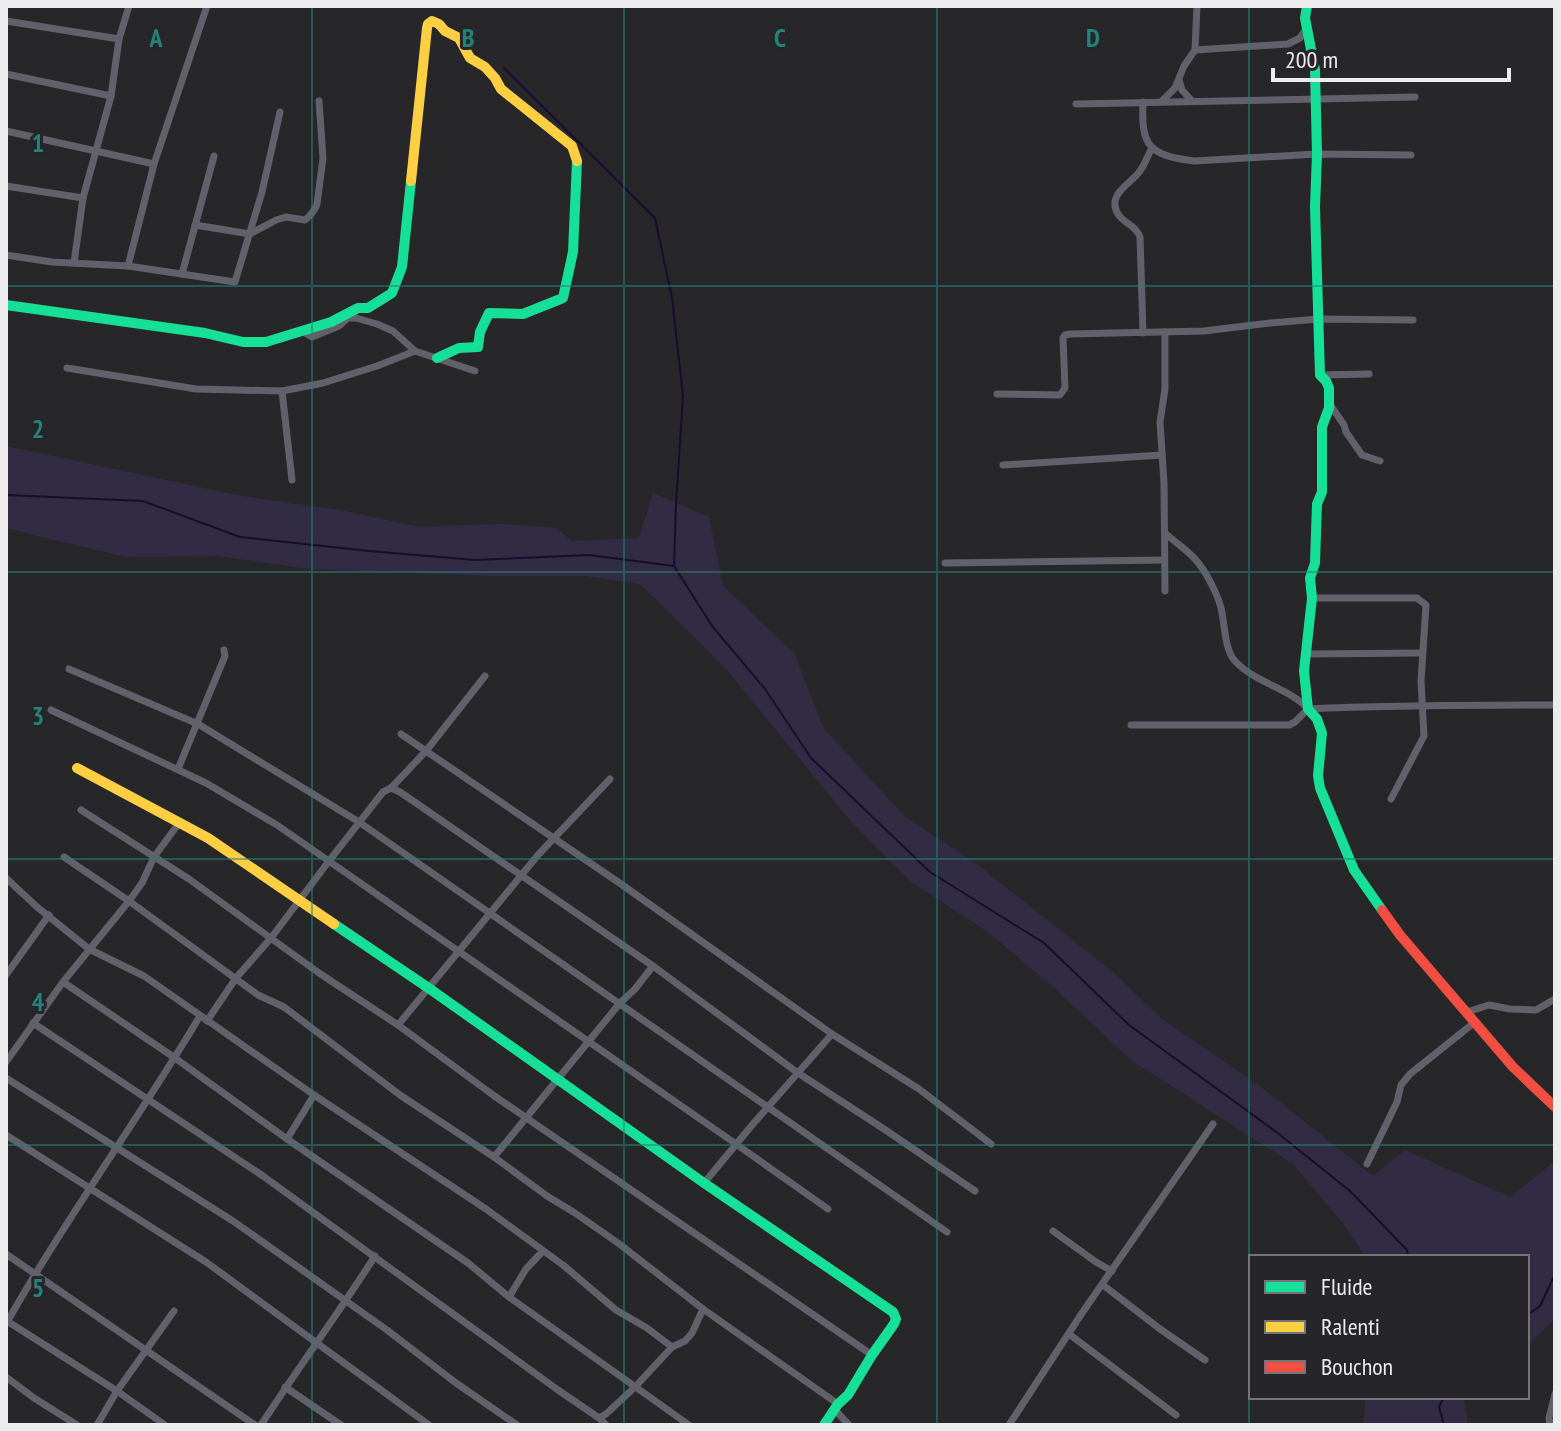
<svg xmlns="http://www.w3.org/2000/svg" width="1561" height="1431" viewBox="0 0 1561 1431" font-family="'PT Sans Narrow',sans-serif">
  <rect width="100%" height="100%" fill="#272729"/>
  <g fill="#312c44">
    <polygon points="6,446 242,496 340,510 420,527 498,524 556,528 572,541 639,538 653,493 709,517 723,586 794,653 823,727 905,817 974,862 1114,973 1162,1019 1261,1087 1373,1176 1405,1150 1510,1197 1555,1161 1555,1318 1527,1347 1527,1257 1366,1257 1342,1222 1293,1164 1131,1060 1052,986 988,932 909,880 849,819 727,670 640,584 586,576 495,576 309,569 217,556 125,557 6,528"/>
    <polygon points="1366,1397 1466,1397 1464,1401 1468,1425 1363,1425"/>
  </g>
  <g fill="none" stroke-linecap="round" stroke-linejoin="round">
    <g stroke="#180c32" stroke-width="2">
      <polyline points="504,68 655,218 672,298 683,396 676,505 674,566"/>
      <polyline points="6,495 143,501 240,537 369,551 475,560 589,555 674,566 712,626 765,689 811,758 930,872 1044,943 1129,1025 1275,1131 1350,1191 1407,1250 1408,1257"/>
      <polyline points="1527,1315 1540,1306 1555,1274"/>
      <polyline points="1444,1397 1439,1407 1444,1425"/>
    </g>
    <g stroke="#62616b" stroke-width="7">
      <polyline points="6,21 119,39"/>
      <polyline points="1195,50 1288,44 1300,38 1306,29"/>
      <polyline points="6,74 111,96"/>
      <polyline points="1179,80 1182,90 1192,101"/>
      <polyline points="1162,101 1175,88 1184,66 1195,50 1197,6"/>
      <path d="M 1143,102 C 1141,147 1149,155 1194,161 L 1317,154 L 1411,155"/>
      <polyline points="1076,104 1415,97"/>
      <polyline points="6,131 154,164"/>
      <polyline points="6,186 83,198 74,263"/>
      <polyline points="83,198 111,96 119,39 129,6"/>
      <path d="M 195,225 L 250,234 L 276,220 L 286,217 L 305,220 C 311,215 315,211 317,204 L 323,158 L 319,101"/>
      <polyline points="6,255 52,262 128,266 235,282 262,192 280,112"/>
      <polyline points="128,266 154,164 207,6"/>
      <polyline points="182,274 214,156"/>
      <polyline points="303,332 312,337 339,326 348,318 356,318 377,324 393,331 415,351 475,371"/>
      <polyline points="1165,332 1165,389 1160,422 1164,483 1165,591"/>
      <path d="M 1143,333 L 1140,237 C 1136,225 1124,224 1118,214 C 1106,194 1131,184 1140,171 C 1145,164 1148,155 1152,148"/>
      <polyline points="67,368 196,389 282,391 323,383 377,366 415,351"/>
      <polyline points="1320,375 1369,374"/>
      <polyline points="282,391 292,480"/>
      <polyline points="997,394 1060,395 1065,388 1063,338 1065,335 1070,334 1204,331 1270,323 1319,319 1413,320"/>
      <polyline points="1329,403 1344,425 1346,432 1362,455 1380,461"/>
      <polyline points="1003,465 1162,455"/>
      <path d="M 1166,534 C 1175,542 1186,549 1194,558 C 1205,569 1220,598 1222,613 C 1225,628 1225,650 1235,661 C 1255,683 1291,689 1308,709"/>
      <polyline points="945,563 1164,560"/>
      <polyline points="1312,598 1417,598 1426,605 1421,681 1424,736 1391,799"/>
      <polyline points="1305,654 1422,653"/>
      <polyline points="69,669 198,724 359,822 947,1232"/>
      <polyline points="51,710 206,783 277,825 726,1137 828,1209"/>
      <path d="M 1131,725 L 1289,725 L 1295,722 L 1308,709 C 1390,705 1472,705 1555,705"/>
      <polyline points="401,734 621,884 832,1034 919,1089 991,1144"/>
      <polyline points="178,769 225,656 224,650"/>
      <polyline points="391,788 400,792 653,966 798,1073 884,1129 975,1191"/>
      <polyline points="81,810 189,879 319,973 398,1025 493,1095 872,1355"/>
      <polyline points="64,857 129,901 258,995 284,1007 400,1095 494,1157 547,1196 575,1213 618,1243 703,1309 838,1404"/>
      <polyline points="6,878 37,907 89,949 144,976 314,1095 486,1209 563,1265 616,1310 647,1328 672,1347"/>
      <polyline points="6,975 49,915"/>
      <polyline points="63,982 175,1058 287,1139 468,1263 509,1297 689,1425"/>
      <polyline points="1467,1012 1489,1005 1510,1009 1536,1010 1555,999"/>
      <polyline points="207,1021 236,978 271,938 329,861 383,792 391,788 426,751 485,676"/>
      <polyline points="33,1023 263,1176 558,1390 599,1418 606,1425"/>
      <polyline points="398,1025 538,855 610,779"/>
      <polyline points="6,1062 63,982 129,901 142,883 154,857 179,823"/>
      <polyline points="6,1078 233,1221 387,1330 456,1383 517,1425"/>
      <polyline points="6,1135 206,1262 429,1425"/>
      <polyline points="287,1139 314,1095"/>
      <polyline points="494,1157 620,1003 635,989 653,966"/>
      <polyline points="1367,1164 1397,1102 1401,1085 1410,1074 1475,1022"/>
      <polyline points="704,1183 753,1124 832,1034"/>
      <polyline points="1053,1231 1096,1262 1112,1271"/>
      <polyline points="6,1254 255,1425"/>
      <polyline points="1103,1285 1160,1329 1205,1360"/>
      <polyline points="509,1297 526,1269 542,1252"/>
      <polyline points="7,1321 117,1391 165,1425"/>
      <path d="M 6,1324 C 66,1218 138,1120 200,1016"/>
      <polyline points="1069,1334 1176,1415"/>
      <polyline points="6,1377 34,1398 77,1425"/>
      <polyline points="285,1387 341,1425"/>
      <polyline points="835,1410 849,1425"/>
      <polyline points="599,1418 606,1414 636,1386 672,1347 685,1341 692,1333 703,1309"/>
      <polyline points="97,1425 117,1391 174,1311"/>
      <path d="M 261,1425 C 298,1368 338,1314 375,1256"/>
      <polyline points="1009,1425 1082,1313 1213,1124"/>
      <polyline points="1550,1425 1549,1418 1555,1394"/>
    </g>
    <g stroke="#16e098" stroke-width="10">
      <polyline points="1307,6 1305,18 1315,70 1317,154 1315,207 1320,375 1326,381 1329,388 1329,408 1322,427 1322,492 1317,504 1315,563 1310,578 1312,598 1304,671 1308,709 1317,719 1322,733 1318,776 1320,788 1354,870 1382,910"/>
      <polyline points="6,305 205,333 243,342 266,342 331,322 358,308 368,308 392,293 402,267 411,181"/>
      <polyline points="437,358 459,348 478,347 480,332 489,313 523,314 563,298 573,252 577,161"/>
      <polyline points="334,924 430,989 704,1183 893,1312 896,1319 894,1324 872,1355 848,1395 838,1404 824,1425"/>
    </g>
    <g stroke="#ffcf43" stroke-width="10">
      <polyline points="411,181 427,28 428,24 432,21 439,24 445,31 459,38 470,58 485,67 495,78 501,89 572,146 577,161"/>
      <polyline points="77,768 208,838 334,924"/>
    </g>
    <polyline stroke="#f24e42" stroke-width="10" points="1382,910 1400,935 1513,1067 1555,1107"/>
  </g>
  <path fill="none" stroke="#25827b" stroke-width="2" stroke-opacity="0.55" d="M 312,6 L 312,1425M 624,6 L 624,1425M 937,6 L 937,1425M 1249,6 L 1249,1425M 6,286 L 1555,286M 6,572 L 1555,572M 6,859 L 1555,859M 6,1145 L 1555,1145"/>
  <g font-size="26" text-anchor="middle" font-weight="bold" fill="#25827b" stroke="#26262a" stroke-width="6" stroke-linejoin="round" paint-order="stroke">
    <text x="156" y="47">A</text>
    <text x="468" y="47">B</text>
    <text x="780" y="47">C</text>
    <text x="1093" y="47">D</text>
    <text x="38" y="152">1</text>
    <text x="38" y="438">2</text>
    <text x="38" y="725">3</text>
    <text x="38" y="1011">4</text>
    <text x="38" y="1297">5</text>
  </g>
  <rect width="1561" height="1431" fill="none" stroke="#ececee" stroke-width="16"/>
  <rect x="1249" y="1255" width="280" height="144" fill="#26262a" stroke="#757578" stroke-width="2"/>
  <rect x="1265" y="1281" width="40" height="12" fill="#16e098" stroke="#757578" stroke-width="2"/>
  <text x="1321" y="1295" font-size="24" fill="#ececee">Fluide</text>
  <rect x="1265" y="1321" width="40" height="12" fill="#ffcf43" stroke="#757578" stroke-width="2"/>
  <text x="1321" y="1335" font-size="24" fill="#ececee">Ralenti</text>
  <rect x="1265" y="1361" width="40" height="12" fill="#f24e42" stroke="#757578" stroke-width="2"/>
  <text x="1321" y="1375" font-size="24" fill="#ececee">Bouchon</text>
  <path d="M1273 68v12h236v-12" fill="none" stroke="#ececee" stroke-width="4"/>
  <text x="1285" y="68" font-size="24" fill="#ececee" stroke="#26262a" stroke-width="6" paint-order="stroke">200 m</text>
</svg>
